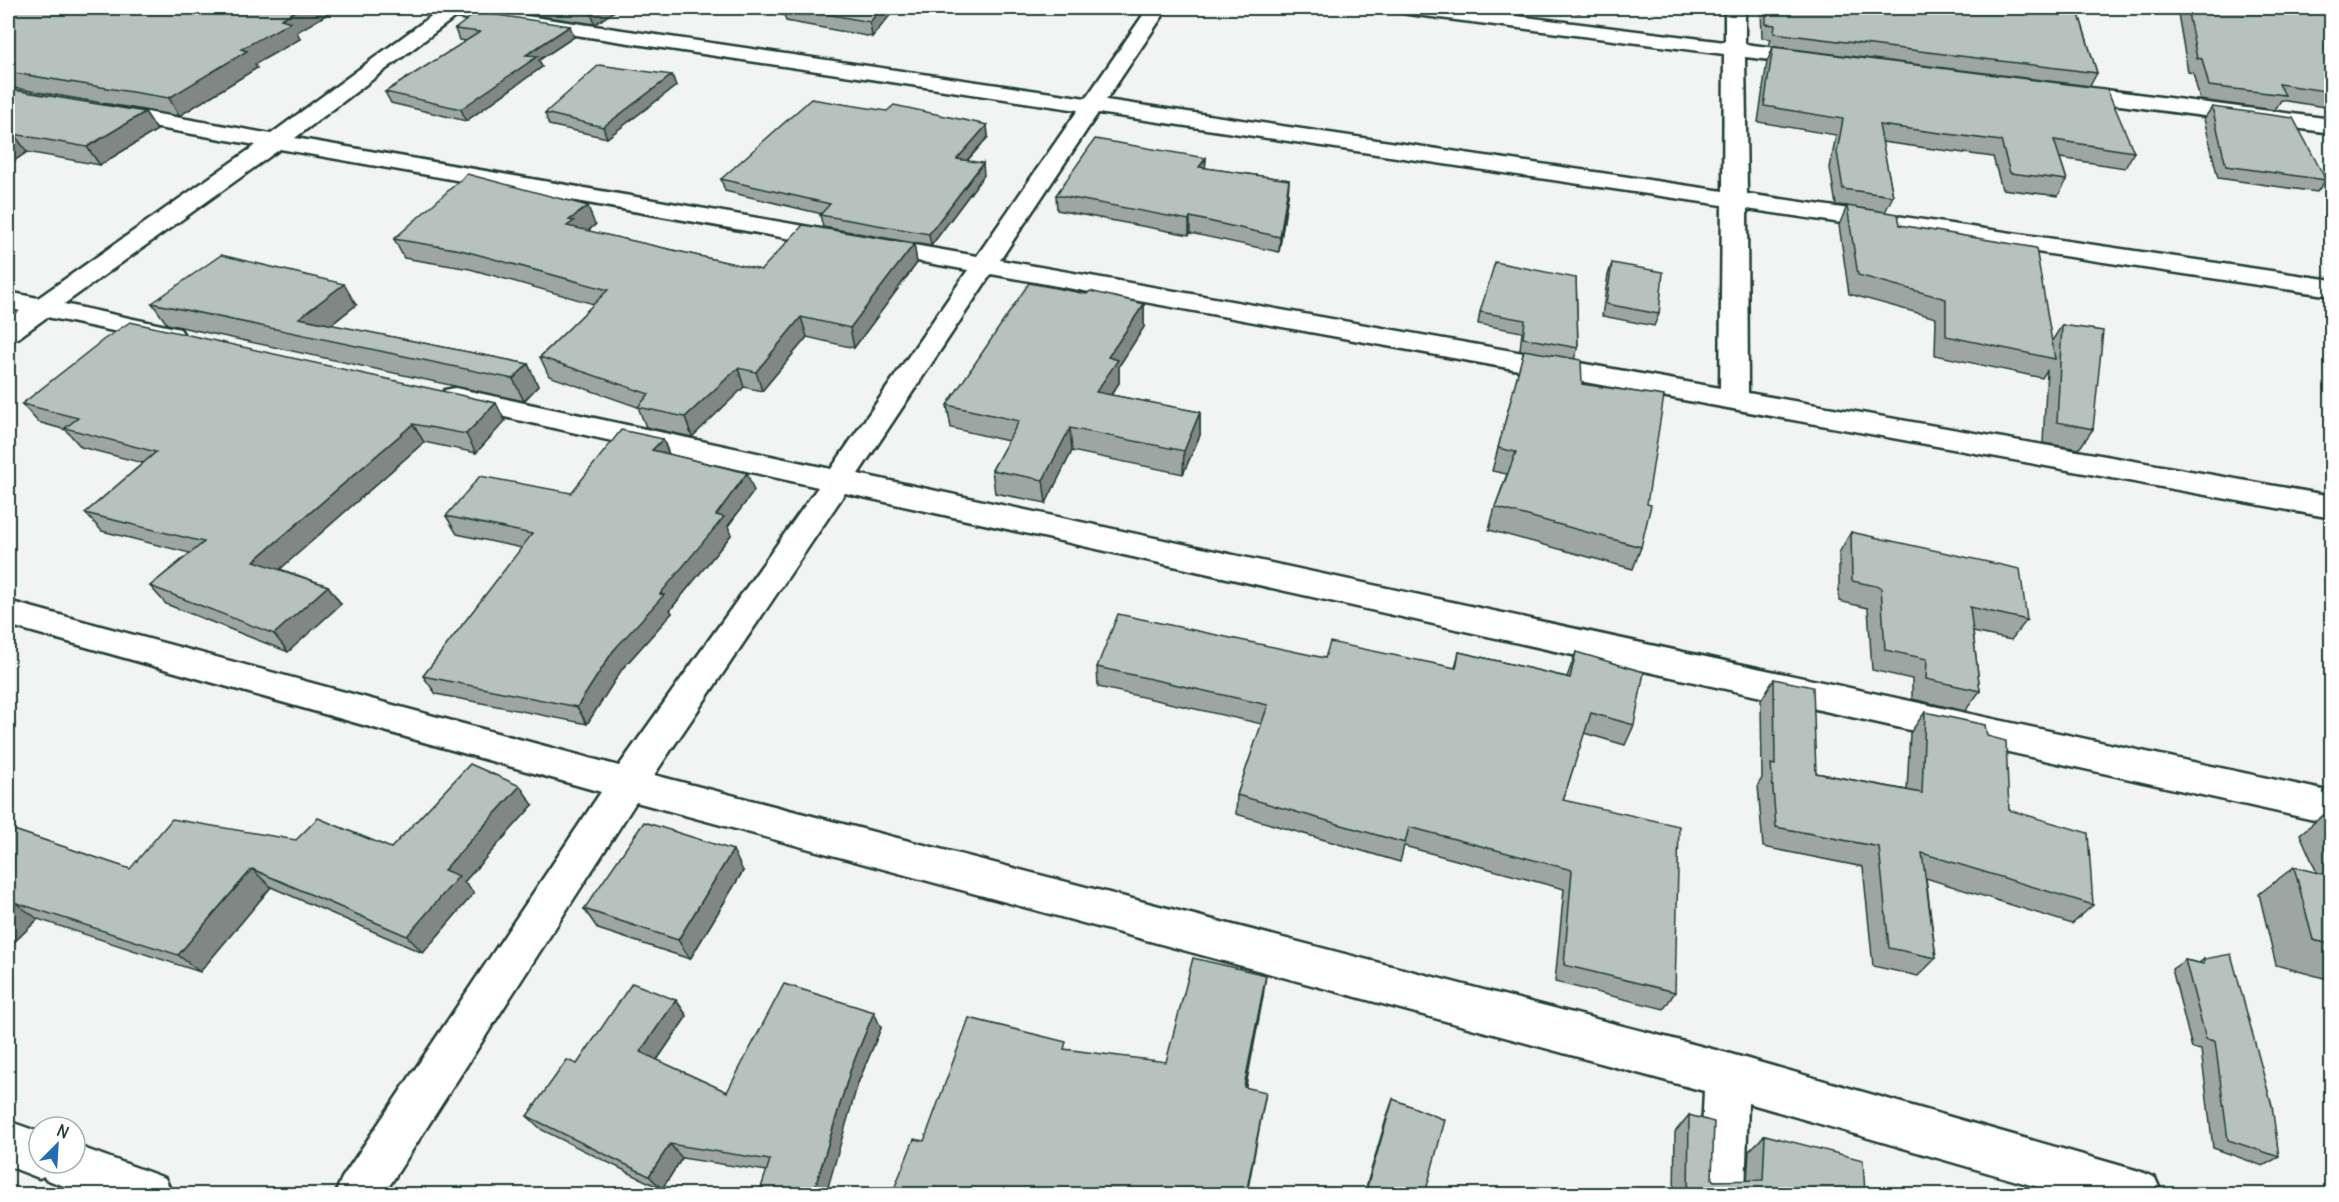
<svg xmlns="http://www.w3.org/2000/svg" width="2339" height="1202" viewBox="0 0 2339 1202" font-family="Delius,sans-serif">
  <rect width="100%" height="100%" fill="#f2f3f3"/>
  <filter id="ink" filterUnits="userSpaceOnUse"><feTurbulence type="fractalNoise" baseFrequency=".0167" numOctaves="2"/><feDisplacementMap in="SourceGraphic" scale="12" xChannelSelector="R" yChannelSelector="G"/><feConvolveMatrix kernelMatrix="1 2 1 2 8 2 1 2 1" color-interpolation-filters="sRGB"/></filter>
  <g filter="url(#ink)">
    <g fill="none" stroke-linecap="round" stroke-linejoin="round">
      <defs>
        <g id="minor">
          <path d="M 425,8 L 472,8 L 1086,98 L 1148,8 L 1168,8 L 1106,100 L 1723,191 L 1724,54 L 1408,14 L 1401,12 L 1398,8 L 1452,8 L 1725,42 L 1725,8 L 1745,8 L 1745,44 L 1814,53 L 1821,55 L 1824,59 L 1821,63 L 1814,65 L 1745,57 L 1747,194 L 2332,280 L 2332,296 L 1747,209 L 1748,393 L 2332,496 L 2332,518 L 991,274 L 858,474 L 2332,792 L 2332,824 L 845,493 L 654,775 L 1727,1053 L 2139,1171 L 2155,1178 L 2162,1194 L 2062,1194 L 1748,1103 L 1745,1194 L 1699,1194 L 1704,1091 L 636,802 L 384,1194 L 335,1194 L 342,1178 L 601,792 L 8,625 L 8,601 L 619,766 L 818,487 L 455,406 L 445,404 L 441,397 L 445,390 L 455,388 L 831,469 L 968,270 L 280,149 L 64,304 L 180,329 L 184,335 L 180,341 L 170,343 L 47,317 L 18,338 L 8,340 L 8,320 L 20,311 L 8,308 L 8,292 L 38,298 L 256,145 L 107,119 L 99,117 L 96,112 L 99,107 L 107,105 L 271,134 L 434,14 L 428,12 ZM 455,17 L 1078,110 L 977,256 L 295,138 ZM 1098,113 L 1722,205 L 1720,388 L 1000,260 Z"/>
          <polygon points="2067,85 2332,119 2332,133 2059,97 2056,92 2059,87"/>
          <polygon points="8,1121 39,1132 39,1163 75,1163 75,1145 165,1178 172,1194 86,1194 45,1179 44,1176 39,1178 8,1166"/>
        </g>
      </defs>
      <use href="#minor" stroke="#1f3d34" stroke-width="5"/>
      <use href="#minor" fill="#fff" fill-rule="evenodd"/>
    </g>
    <g fill="#9da6a3" stroke="#1f3d34" stroke-width="1.5">
      <polygon points="8,8 297,32 300,39 255,64 257,68 179,116 8,87"/>
      <polygon points="499,8 619,8 595,24 499,10"/>
      <polygon points="742,8 896,8 872,37 786,21 784,15"/>
      <polygon points="1469,8 1506,8 1505,12"/>
      <polygon points="1538,8 1581,8 1580,13"/>
      <polygon points="1671,8 1685,8 1684,10"/>
      <polygon points="1761,8 2077,8 2097,73 2090,86 1769,46 1771,39 1762,38"/>
      <polygon points="2177,8 2318,8 2331,10 2331,108 2281,100 2275,110 2200,100 2193,73 2188,72"/>
      <polygon points="455,29 574,37 539,60 542,67 466,121 391,103 385,92 467,41 459,40"/>
      <polygon points="1773,47 2134,152 2125,168 2060,158 2067,180 2058,196 2002,189 1993,157 1882,142 1893,196 1885,212 1900,225 2052,341 2062,325 2093,429 2079,449 2043,443 2047,370 2042,378 1935,355 1936,318 1849,294 1839,225 1847,206 1836,205 1830,168 1836,135 1758,122 1767,62"/>
      <polygon points="672,75 676,86 607,138 549,125 545,113"/>
      <polygon points="8,89 145,112 157,130 100,165 27,152 8,165"/>
      <polygon points="2212,107 2326,180 2317,192 2218,178 2204,119"/>
      <polygon points="887,111 987,125 988,137 967,161 984,175 931,246 823,227 820,215 822,214 725,191 721,179"/>
      <polygon points="1206,158 1205,168 1289,180 1288,195 1279,252 1190,233 1189,235 1057,210 1056,195"/>
      <polygon points="595,225 588,231 761,270 914,244 917,263 854,348 807,337 762,391 744,387 692,437 646,427 638,407 549,376 540,357 594,304 470,269 404,258 394,239"/>
      <polygon points="1612,263 1659,314 1654,326 1602,316 1608,275"/>
      <polygon points="1576,278 1578,348 1574,359 1582,384 1641,547 1633,569 1489,530 1495,507 1507,474 1492,471 1524,351 1520,350 1522,332 1478,324 1480,312"/>
      <polygon points="1087,294 1144,304 1144,327 1119,366 1119,383 1111,395 1200,412 1200,435 1183,474 1072,451 1046,503 995,493 992,470 1008,441 951,428 947,405"/>
      <polygon points="152,303 356,305 331,325 528,364 538,386 524,401 167,324"/>
      <polygon points="22,404 505,421 476,453 424,442 280,569 328,586 341,604 288,652 166,604 150,586 190,553 102,531 85,513 143,463 81,447 66,430 38,422"/>
      <polygon points="663,439 669,454 754,491 728,526 731,535 670,610 672,613 622,669 587,724 436,694 423,676 522,548 457,534 446,516 571,493"/>
      <polygon points="1851,532 2027,620 2011,640 1973,632 1980,691 1965,711 1912,699 1912,679 1872,670 1868,608 1839,601 1839,553"/>
      <polygon points="1459,652 1567,677 1576,652 1634,725 1625,745 1584,733 1563,800 1675,992 1664,1009 1555,982 1564,889 1404,846 1400,862 1236,814 1237,795 1262,724 1098,687 1097,667 1325,658 1455,668"/>
      <polygon points="1774,679 1816,773 1907,790 1910,733 1925,712 1987,736 2009,810 2093,905 2072,924 1926,878 1936,958 1918,976 1873,966 1863,867 1763,847 1758,785 1762,778 1761,700"/>
      <polygon points="533,805 464,882 474,893 423,953 271,887 200,972 38,919 8,948 8,828 130,869 391,848"/>
      <polygon points="2331,809 2331,980 2276,965 2259,894 2294,867 2317,873 2300,834"/>
      <polygon points="743,871 690,959 598,929 584,909"/>
      <polygon points="2204,959 2279,1157 2263,1166 2213,1148 2201,1050 2192,1048 2172,969 2185,960 2199,963"/>
      <polygon points="676,1000 687,1016 657,1060 727,1092 881,1028 858,1083 767,1171 682,1158 662,1189 542,1130 527,1116 577,1064"/>
      <polygon points="1393,1099 1425,1194 1364,1194 1387,1116"/>
      <polygon points="1689,1115 1712,1179 1714,1181 1747,1181 1749,1151 1765,1135 1865,1194 1674,1194 1675,1132"/>
    </g>
    <g fill="#808784" stroke="#1f3d34" stroke-width="1.5">
      <polygon points="301,8 338,8 297,32 300,39 255,64 257,68 179,116 169,98 241,49 281,19"/>
      <polygon points="589,8 619,8 595,24"/>
      <polygon points="881,8 896,8 872,37 870,22"/>
      <polygon points="570,26 574,37 539,60 542,67 466,121 461,109 526,55"/>
      <polygon points="672,75 676,86 607,138 603,127"/>
      <polygon points="145,112 157,130 100,165 87,147"/>
      <polygon points="987,125 988,137 958,170 957,159"/>
      <polygon points="14,134 27,152 8,165 8,139"/>
      <polygon points="1206,158 1205,172 1199,167"/>
      <polygon points="983,163 984,175 931,246 929,234"/>
      <polygon points="1289,180 1288,195 1279,252 1280,237"/>
      <polygon points="588,206 595,225 580,237 567,226 569,220"/>
      <polygon points="1190,217 1190,233 1189,235 1189,220"/>
      <polygon points="914,244 917,263 854,348 850,328"/>
      <polygon points="344,284 356,305 315,337 299,318"/>
      <polygon points="1144,304 1144,327 1119,366 1119,383 1097,415 1096,392 1108,357"/>
      <polygon points="801,317 807,337 762,391 756,372"/>
      <polygon points="528,364 538,386 524,401 513,379"/>
      <polygon points="738,368 744,387 692,437 685,417"/>
      <polygon points="496,403 505,421 476,453 466,434"/>
      <polygon points="1200,412 1200,435 1183,474 1184,451"/>
      <polygon points="413,424 424,442 269,579 254,561"/>
      <polygon points="1070,428 1072,451 1046,503 1043,480"/>
      <polygon points="663,439 670,458 652,450"/>
      <polygon points="747,473 754,491 728,526 731,535 670,610 672,613 622,669 587,724 577,707 613,651 660,594 716,515"/>
      <polygon points="328,586 341,604 288,652 274,634"/>
      <polygon points="520,786 533,805 464,882 474,893 423,953 407,936 444,870"/>
      <polygon points="733,850 743,871 690,959 678,940"/>
      <polygon points="252,869 271,887 200,972 178,955"/>
      <polygon points="14,902 38,919 8,948 8,907"/>
      <polygon points="1266,975 1263,997 1242,1107 1244,1087"/>
      <polygon points="676,1000 687,1016 652,1067 640,1052"/>
      <polygon points="874,1012 881,1028 858,1083 826,1194 813,1194 851,1068"/>
      <polygon points="1266,1092 1247,1194 1246,1194"/>
      <polygon points="670,1144 682,1158 662,1189 649,1176"/>
    </g>
    <g fill="#b7c1bd" stroke="#1f3d34" stroke-width="1.5">
      <polygon points="8,8 301,8 281,19 291,22 241,49 247,51 169,98 8,72"/>
      <polygon points="793,8 881,8 870,22"/>
      <polygon points="1766,8 2077,8 2097,73 1774,33 1775,25 1766,24"/>
      <polygon points="2187,8 2318,8 2331,10 2331,92 2279,84 2285,95 2209,86 2202,59 2197,58"/>
      <polygon points="477,12 570,26 526,55 538,56 461,109 385,92 480,32 455,29"/>
      <polygon points="1773,47 2107,89 2134,152 2054,140 2067,180 2010,173 2001,141 1879,125 1893,196 1843,189 1837,152 1843,119 1764,106"/>
      <polygon points="599,65 672,75 603,127 545,113"/>
      <polygon points="8,89 145,112 87,147 14,134 8,139"/>
      <polygon points="811,99 887,111 894,105 987,125 957,159 983,163 929,234 820,215 830,204 721,179"/>
      <polygon points="2212,107 2293,118 2326,180 2226,166"/>
      <polygon points="1095,139 1206,158 1199,167 1289,180 1280,237 1190,217 1189,220 1056,195"/>
      <polygon points="467,174 588,206 569,220 574,221 567,226 761,270 803,225 914,244 850,328 801,317 756,372 738,368 685,417 638,407 649,394 540,357 608,290 461,250 394,239"/>
      <polygon points="1847,206 1898,214 1900,225 2036,248 2055,359 1946,336 1946,299 1858,275"/>
      <polygon points="221,255 344,284 299,318 528,364 513,379 152,303"/>
      <polygon points="1495,262 1576,278 1578,348 1523,338 1525,320 1480,312"/>
      <polygon points="1612,263 1663,272 1659,314 1606,304"/>
      <polygon points="1029,283 1087,294 1090,291 1144,304 1108,357 1118,360 1096,392 1200,412 1184,451 1070,428 1043,480 992,470 1019,421 947,405"/>
      <polygon points="130,322 496,403 466,434 413,424 254,561 328,586 274,634 150,586 204,542 85,513 156,452 65,428 78,418 22,404 103,340"/>
      <polygon points="2062,325 2103,331 2093,429 2057,422"/>
      <polygon points="1524,350 1581,360 1582,384 1664,396 1647,504 1651,505 1641,547 1495,507 1516,452 1498,448"/>
      <polygon points="621,430 663,439 652,450 747,473 716,515 724,517 660,594 664,595 613,651 577,707 423,676 532,534 446,516 480,476 571,493"/>
      <polygon points="1851,532 2020,569 2027,620 1970,607 1980,691 1926,679 1927,659 1885,650 1881,587 1852,581"/>
      <polygon points="1118,614 1325,658 1330,642 1456,668 1459,652 1570,678 1576,652 1644,672 1634,725 1591,713 1563,800 1679,826 1675,992 1564,965 1572,870 1409,827 1405,843 1237,795 1268,705 1097,667"/>
      <polygon points="1774,679 1813,687 1816,773 1922,793 1925,712 1985,725 1987,736 2006,741 2009,810 2088,833 2093,905 1922,853 1936,958 1889,948 1879,847 1776,827 1771,764 1775,765"/>
      <polygon points="470,764 520,786 444,870 459,876 407,936 252,869 178,955 14,902 8,907 8,828 130,869 172,819 296,840 318,818 391,848"/>
      <polygon points="644,822 733,850 678,940 584,909"/>
      <polygon points="2294,867 2331,876 2331,944 2313,940"/>
      <polygon points="2231,954 2272,1106 2279,1157 2228,1140 2215,1041 2206,1039 2185,960 2204,964 2204,959"/>
      <polygon points="1193,958 1266,975 1244,1087 1266,1092 1246,1194 892,1194 914,1139 924,1141 969,1018 1066,1042 1064,1049 1166,1062"/>
      <polygon points="632,983 676,1000 640,1052 727,1092 784,984 874,1012 851,1068 813,1194 759,1194 770,1160 670,1144 649,1176 527,1116 567,1060 577,1064"/>
      <polygon points="1393,1099 1445,1120 1425,1194 1365,1194"/>
      <polygon points="1689,1115 1714,1122 1712,1179 1714,1181 1763,1180 1765,1135 1863,1160 1865,1194 1688,1194"/>
    </g>
  </g>
  <rect width="2339" height="1202" fill="none" stroke="#fff" stroke-width="30"/>
  <rect x="15" y="15" width="2309" height="1172" fill="none" stroke="#1f3d34" stroke-width="2" filter="url(#ink)"/>
  <g transform="translate(57 1145) rotate(24)"><circle r="28" fill="#ffffff" stroke="#a5b1ae" stroke-width="1.5"/>
  <path d="M0-4.5L10 22L0 15L-10 22Z" fill="#1f6fb2"/>
  <text y="-9" font-size="16" font-weight="bold" text-anchor="middle" fill="#1f3d34">N</text>
  </g>
</svg>
